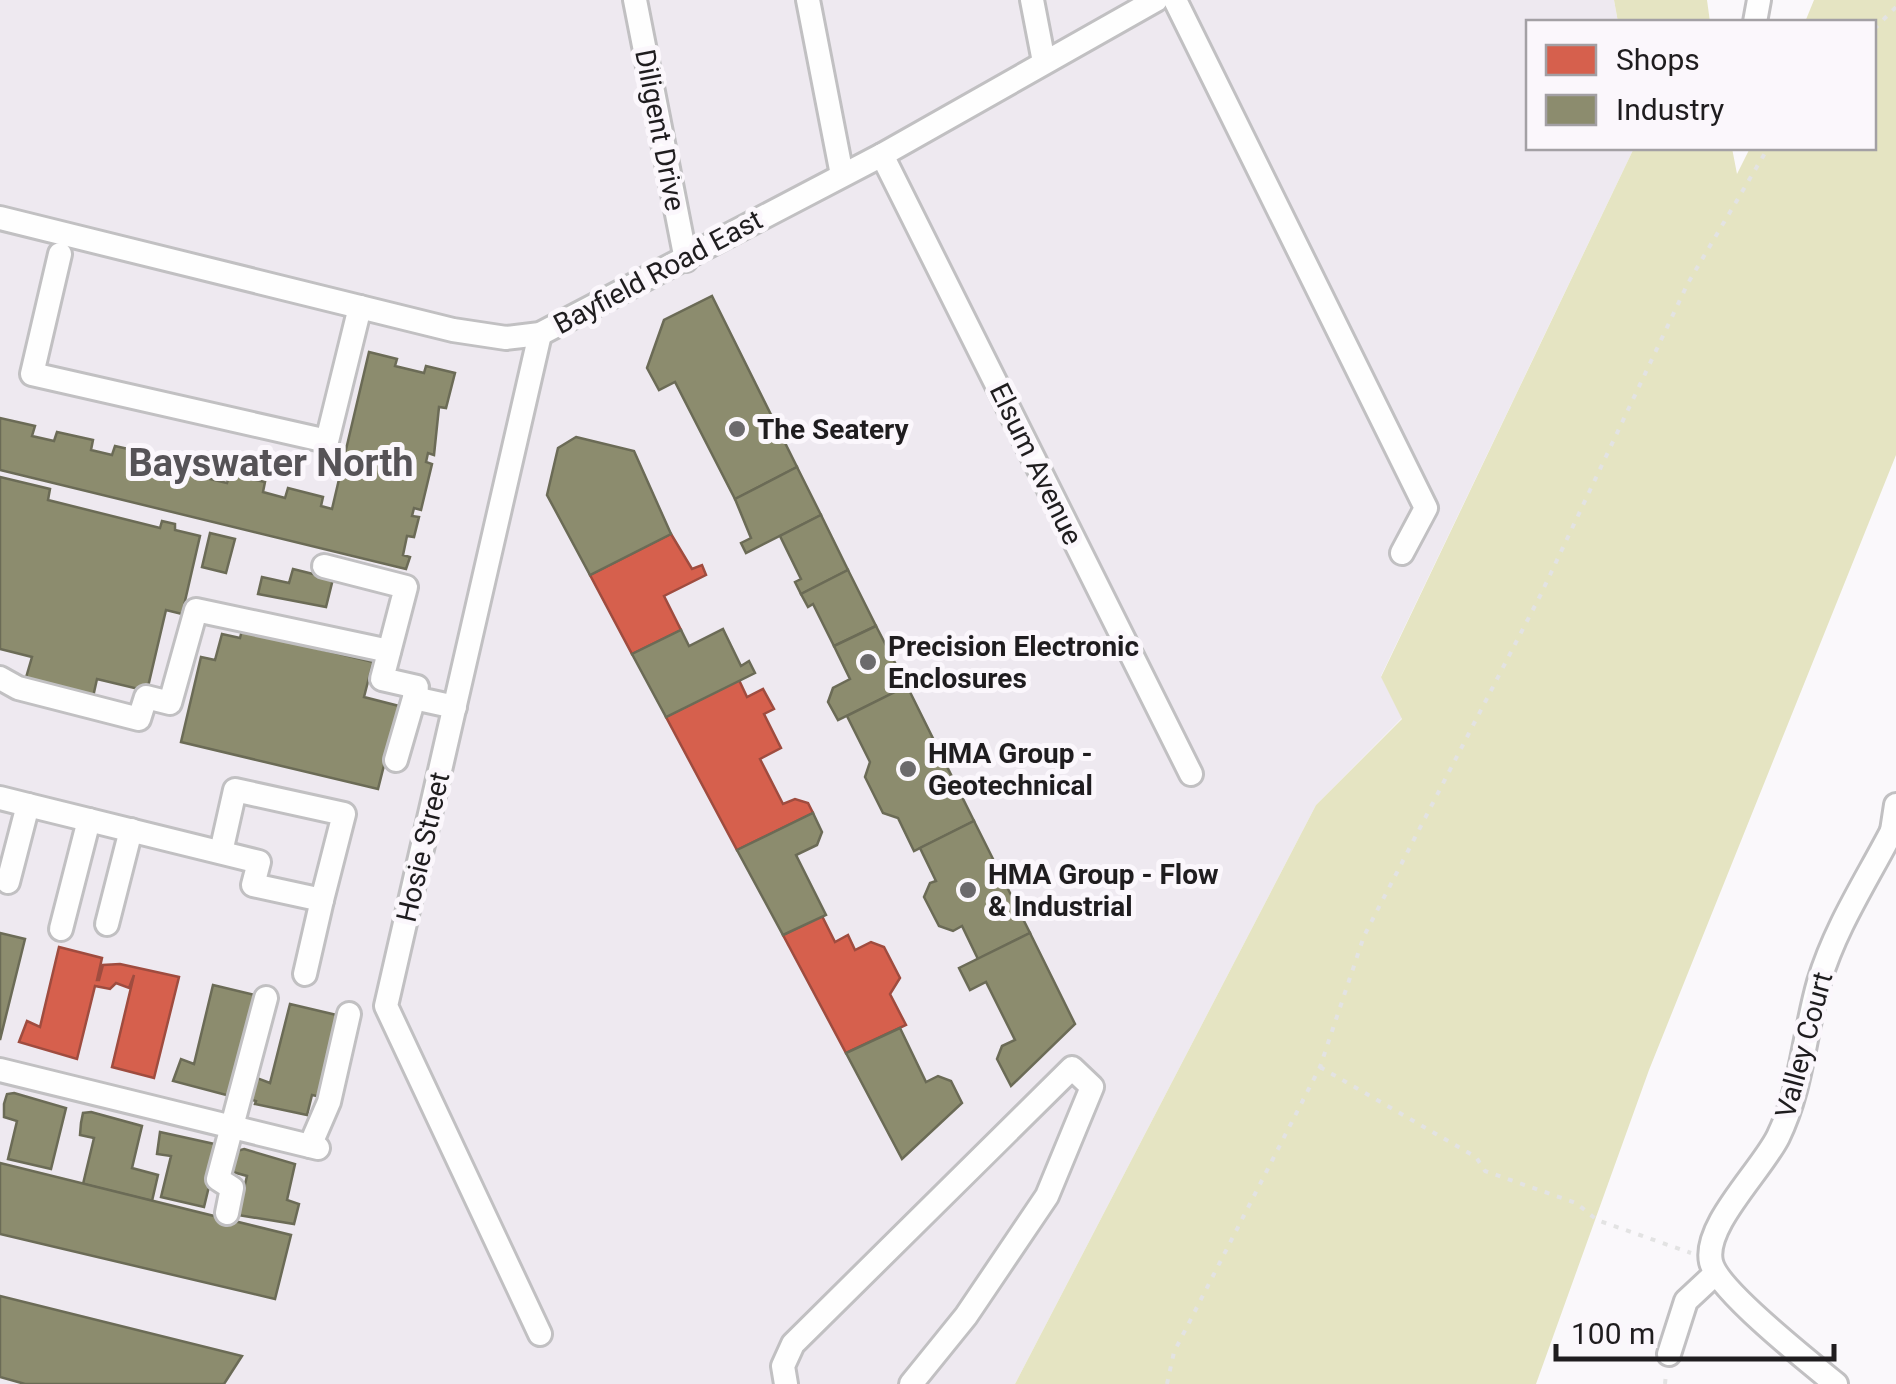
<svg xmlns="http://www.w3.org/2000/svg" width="1896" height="1384" viewBox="0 0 1896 1384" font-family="Roboto,sans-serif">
  <rect width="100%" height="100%" fill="#faf8fb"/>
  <polygon fill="#eee9f0" points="0,0 1614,0 1618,22 1528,22 1528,148 1634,148 1381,676 1402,718 1316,805 1015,1384 0,1384"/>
  <g fill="#e5e4c2">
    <polygon points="1614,0 1707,0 1710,22 1618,22"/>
    <polygon points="1814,0 1896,0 1896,455 1649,1070 1536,1384 1015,1384 1316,805 1402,719 1381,677 1634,148 1732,148 1737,174 1750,148 1874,148 1874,22 1805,22"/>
  </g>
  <g fill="#d6604d" stroke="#9f4c3f" stroke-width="2.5">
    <polygon points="671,534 692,569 702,565 706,575 664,596 681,630 632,654 590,575"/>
    <polygon points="739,680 747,697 763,689 774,709 764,714 781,748 760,759 783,804 795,799 808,803 813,813 737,850 666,717"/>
    <polygon points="822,916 835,942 848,935 855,950 871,942 884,947 900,978 890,994 906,1025 846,1053 783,935"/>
    <polygon points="59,947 102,958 97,980 99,980 103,965 120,964 179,977 154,1078 112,1067 134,975 129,988 116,983 110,989 95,986 77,1059 19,1042 27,1021 40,1027"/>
  </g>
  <g fill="#8c8c6e" stroke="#6b6b56" stroke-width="2.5">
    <polygon points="712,296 797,467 735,499 675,382 659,390 647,368 664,320"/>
    <polygon points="369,352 397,359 395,366 424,373 426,366 455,373 446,408 439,407 434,455 428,453 426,462 432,464 421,510 414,508 412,516 419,517 414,537 407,536 403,555 410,557 406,569 0,470 0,418 35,426 32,436 54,441 57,432 93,440 91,450 112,455 115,446 150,454 148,464 170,469 173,460 208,469 206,478 227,483 230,474 265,482 263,492 285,498 288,488 323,497 321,506 332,509"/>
    <polygon points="576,437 634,451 671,534 590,575 547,495 558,448"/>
    <polygon points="797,467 821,515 746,553 741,543 751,538 735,499"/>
    <polygon points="0,477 50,489 48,500 160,528 162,521 175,524 175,530 200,536 182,614 166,610 147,691 97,679 93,697 25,681 32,657 0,649"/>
    <polygon points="821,515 848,570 801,594 795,582 801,579 780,536"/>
    <polygon points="210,533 235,539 226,573 202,567"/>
    <polygon points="293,569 333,579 326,607 258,594 262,577 289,583"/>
    <polygon points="848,570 876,626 834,646 813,604 808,607 801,594"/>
    <polygon points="876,626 907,686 838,720 828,702 833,688 850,679 834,646"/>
    <polygon points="723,629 741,666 749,661 755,673 666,717 632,654 681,630 689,646"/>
    <polygon points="242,630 373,662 364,697 399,706 378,789 181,742 201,657 215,660 222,634 240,638"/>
    <polygon points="907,686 974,821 914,851 898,818 883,813 865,777 870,762 847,716"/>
    <polygon points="813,813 822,832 817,845 796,855 826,915 783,935 737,850"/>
    <polygon points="974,821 1030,933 978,959 962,926 953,931 939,926 924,897 930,883 936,881 920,848"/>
    <polygon points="0,933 25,939 0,1040"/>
    <polygon points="1030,933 1075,1024 1011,1086 997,1059 1002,1046 1015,1040 986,982 970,990 959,968"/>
    <polygon points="213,985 255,995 230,1096 173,1081 181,1059 194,1064"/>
    <polygon points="290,1004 345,1017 326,1098 312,1095 307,1115 255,1104 256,1101 249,1099 257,1078 270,1083"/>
    <polygon points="900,1028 926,1082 938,1076 951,1081 962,1103 902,1159 846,1053"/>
    <polygon points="14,1093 66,1108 51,1169 8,1159 17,1121 4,1117 4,1104 7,1094"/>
    <polygon points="91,1112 142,1126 132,1168 158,1175 152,1201 83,1184 94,1138 80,1135 81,1123 83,1113"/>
    <polygon points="160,1132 219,1145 204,1207 161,1197 171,1156 157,1154"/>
    <polygon points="244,1149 295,1164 287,1200 299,1204 294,1224 238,1215 247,1176 233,1172 237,1151"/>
    <polygon points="0,1163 291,1235 275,1299 0,1234"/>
    <polygon points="0,1296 242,1356 224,1384 25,1384 0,1377"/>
  </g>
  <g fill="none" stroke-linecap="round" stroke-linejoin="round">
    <defs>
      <g id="minor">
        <polyline points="635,0 686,260"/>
        <polyline points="808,0 842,175"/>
        <polyline points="1032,0 1044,62"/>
        <polyline points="1175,0 1426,508 1402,553"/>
        <polyline points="1755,22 1759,0"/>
        <polyline points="882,155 1191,774"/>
        <polyline points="0,218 453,330 506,338 540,334 882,155 1156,0"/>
        <polyline points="60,254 32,374 327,441 360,307"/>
        <polyline points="324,566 406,587 382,679 417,687 414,698 455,707"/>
        <polyline points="0,678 18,688 139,719 146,697 170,703 196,610 389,651"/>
        <polyline points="396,760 414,698"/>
        <polyline points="0,798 28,805 8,882"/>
        <polyline points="28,805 259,862 253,885 322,900 305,974"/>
        <polyline points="1892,831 1896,805"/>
        <polyline points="221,852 235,790 344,814 322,900"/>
        <polyline points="107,924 131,830"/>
        <polyline points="61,929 89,820"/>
        <polyline points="0,1070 318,1148"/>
        <polyline points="310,1146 329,1102 349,1014"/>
        <polyline points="227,1213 232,1188 218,1179 266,998"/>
        <polyline points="540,1334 386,1006 540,334"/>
        <polyline points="1669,1354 1686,1301 1715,1274"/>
        <polyline points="786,1384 783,1366 793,1344 1072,1068 1092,1087 1047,1196 966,1316 911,1384"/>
        <path d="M 1836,1384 C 1810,1363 1717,1289 1711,1262 C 1703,1226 1761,1171 1778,1137 C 1802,1088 1804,1034 1819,982 C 1835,928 1866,881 1892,831 L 1896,833"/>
      </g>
    </defs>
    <use href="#minor" stroke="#c1c0c2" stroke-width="28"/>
    <g stroke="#e3e3e3" stroke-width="4" stroke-dasharray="5 8" stroke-linecap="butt">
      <polyline points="1874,29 1896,7"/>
      <polyline points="1320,1067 1476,1157 1485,1171 1576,1203 1597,1220 1691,1253"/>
      <polyline points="1167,1384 1174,1352 1320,1067 1364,936 1541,594 1688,283 1768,148"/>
      <polyline points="1665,1384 1666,1374"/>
    </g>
    <use href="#minor" stroke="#fefefe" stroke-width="22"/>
  </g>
  <g fill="#6c6a6c" stroke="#fbf7fc" stroke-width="4">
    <circle cx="737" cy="429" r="10"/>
    <circle cx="868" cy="662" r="10"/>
    <circle cx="908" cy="769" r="10"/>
    <circle cx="968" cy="890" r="10"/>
  </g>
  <g text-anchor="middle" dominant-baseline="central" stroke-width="10" stroke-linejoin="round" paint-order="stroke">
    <g font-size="28" fill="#1f1d1f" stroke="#fbf7fc">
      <text transform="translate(660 130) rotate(79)">Diligent Drive</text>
      <text transform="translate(658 272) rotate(-28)">Bayfield Road East</text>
      <text transform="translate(1036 464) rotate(64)">Elsum Avenue</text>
      <text transform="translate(423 847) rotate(-77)">Hosie Street</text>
      <text transform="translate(1804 1045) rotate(-75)">Valley Court</text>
    </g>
    <g font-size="28" font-weight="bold" fill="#1f1d1f" stroke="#fbf7fc" text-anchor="start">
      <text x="757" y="429">The Seatery</text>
      <text x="888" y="646">Precision Electronic<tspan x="888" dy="32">Enclosures</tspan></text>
      <text x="928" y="753">HMA Group -<tspan x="928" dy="32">Geotechnical</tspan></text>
      <text x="988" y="874">HMA Group - Flow<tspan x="988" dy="32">&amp; Industrial</tspan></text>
    </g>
    <g font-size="38" font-weight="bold" fill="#565357" stroke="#fbf7fc">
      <text x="271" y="463">Bayswater North</text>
    </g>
  </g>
  <rect x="1526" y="20" width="350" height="130" fill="#fbf7fc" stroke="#a3a0a4" stroke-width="2.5"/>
  <rect x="1546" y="45" width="50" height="30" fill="#d6604d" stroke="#a3a0a4" stroke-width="2.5"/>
  <text x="1616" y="70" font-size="30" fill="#1f1d1f">Shops</text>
  <rect x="1546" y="95" width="50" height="30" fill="#8c8c6e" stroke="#a3a0a4" stroke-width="2.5"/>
  <text x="1616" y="120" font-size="30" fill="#1f1d1f">Industry</text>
  <path d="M1556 1344v15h278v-15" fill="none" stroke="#1f1d1f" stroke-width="5"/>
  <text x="1571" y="1344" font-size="30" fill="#1f1d1f" stroke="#fbf7fc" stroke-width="8" paint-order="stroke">100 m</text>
</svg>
